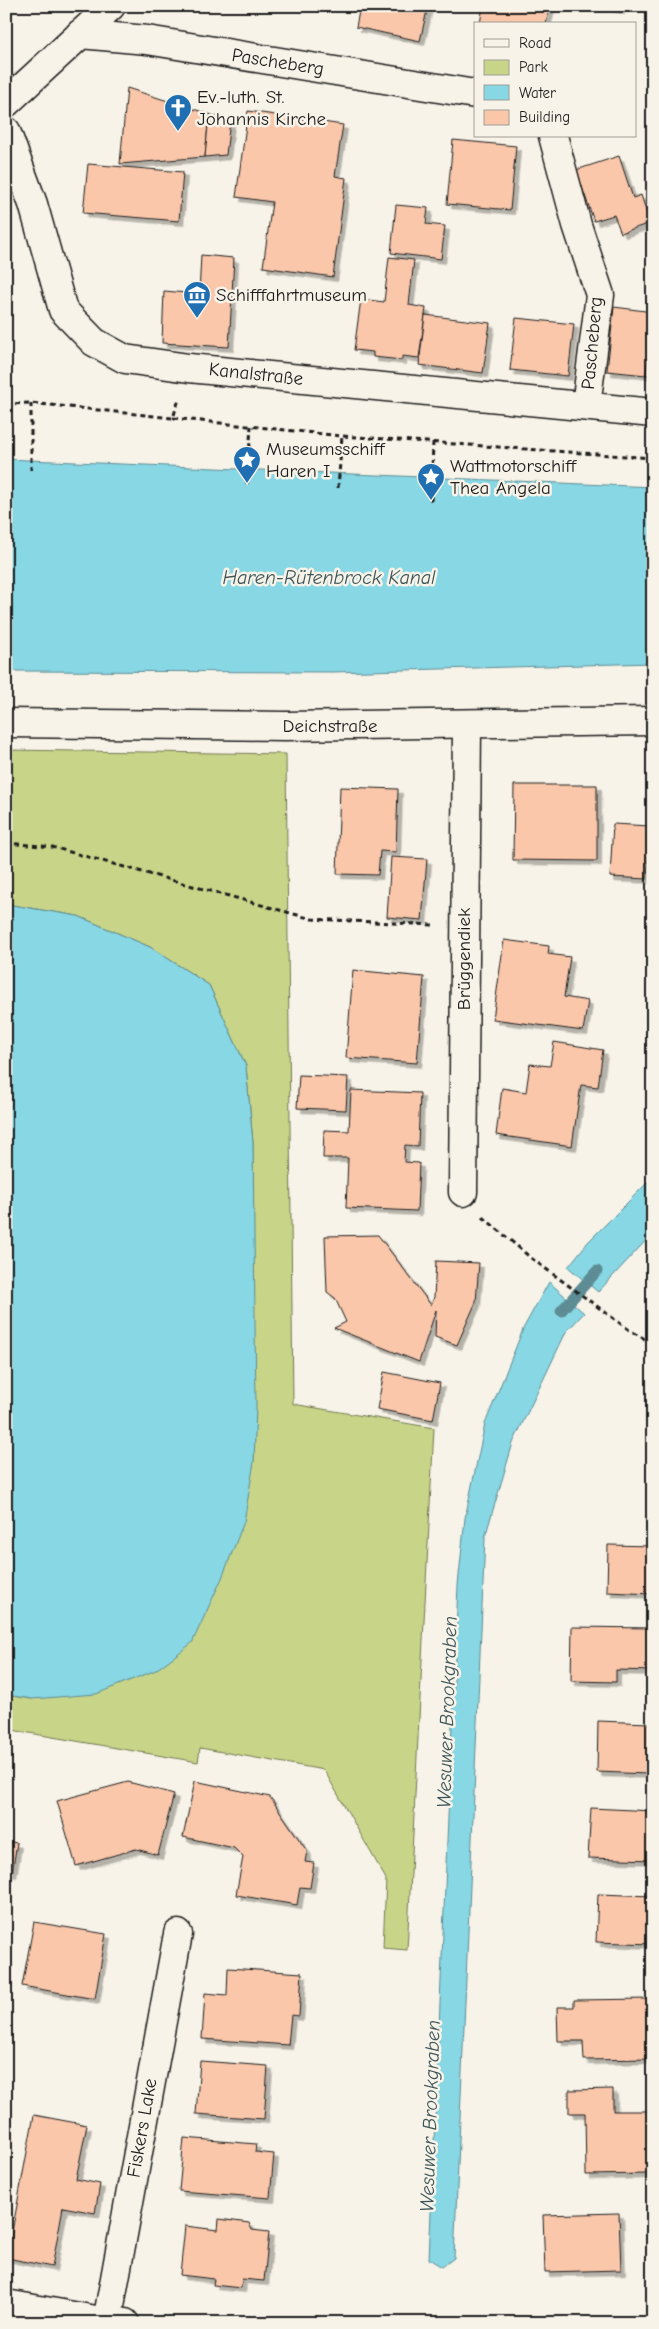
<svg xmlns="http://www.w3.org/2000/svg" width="659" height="2329" viewBox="0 0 659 2329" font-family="'Comic Neue',sans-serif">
  <defs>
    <filter id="shadow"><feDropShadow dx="4.5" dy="4.5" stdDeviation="0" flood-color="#0004"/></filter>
  </defs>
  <rect width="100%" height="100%" fill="#f7f3e8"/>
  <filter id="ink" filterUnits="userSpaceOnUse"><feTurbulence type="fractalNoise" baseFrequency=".02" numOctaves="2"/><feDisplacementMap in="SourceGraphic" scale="10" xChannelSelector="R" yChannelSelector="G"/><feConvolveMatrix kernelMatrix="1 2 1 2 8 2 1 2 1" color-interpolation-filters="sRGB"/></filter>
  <g filter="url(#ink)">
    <polygon fill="#c8d588" stroke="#727852" points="6,750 286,754 293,1404 434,1428 407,1950 383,1948 386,1879 324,1770 200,1748 198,1762 6,1729 6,1695 32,1699 254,1462 253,1143 246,1066 209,985 150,947 78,916 6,904"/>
    <g fill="#88d7e4" stroke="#5d8c94">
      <polygon points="6,459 653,487 653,663 333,672 6,671"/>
      <polygon points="6,904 78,916 150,947 209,985 246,1066 253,1143 256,1407 254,1462 244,1522 222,1578 192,1643 156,1670 96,1694 32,1699 6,1695"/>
      <polygon points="653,1177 653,1233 598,1292 568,1267 588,1242"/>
      <polygon points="549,1282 584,1313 566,1332 513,1443 485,1537 454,2258 442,2267 429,2259 458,1585 465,1518 485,1424 524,1327"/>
    </g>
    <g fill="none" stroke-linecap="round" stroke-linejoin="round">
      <polyline stroke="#5d8c94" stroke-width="11" points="561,1311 597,1271"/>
    </g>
    <g fill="#fac7aa" stroke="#1c1c1c" filter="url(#shadow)">
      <polygon points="360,6 428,6 420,41 356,27"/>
      <polygon points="483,6 550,6 546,24 480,24"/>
      <polygon points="605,6 621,6 620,10"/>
      <polygon points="127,88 209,114 205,157 120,164"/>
      <polygon points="248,111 343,125 335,176 346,178 333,277 263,267 272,202 236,197"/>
      <polygon points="209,114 230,121 226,155 205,157"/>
      <polygon points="453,140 516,146 510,210 447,204"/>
      <polygon points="619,156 633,198 641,195 650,223 621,233 614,215 594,221 576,170"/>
      <polygon points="88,164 183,172 179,221 83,213"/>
      <polygon points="396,205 428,208 426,224 445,226 441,259 391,253"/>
      <polygon points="201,255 234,258 229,347 162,343 164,291 199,294"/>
      <polygon points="389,257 414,260 409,305 426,308 419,358 402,356 402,360 373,357 373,352 354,350 361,299 384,302"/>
      <polygon points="614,307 653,312 646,375 607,371"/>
      <polygon points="653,313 653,376 646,375"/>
      <polygon points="425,315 490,323 483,373 419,365"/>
      <polygon points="516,318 574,324 568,376 510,370"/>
      <polygon points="514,785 597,785 597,861 513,860"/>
      <polygon points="340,787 398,789 396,852 380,851 378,875 337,874"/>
      <polygon points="613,824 650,826 647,879 610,877"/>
      <polygon points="391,857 427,859 422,920 387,917"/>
      <polygon points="504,940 549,946 548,954 570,957 564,997 588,1001 583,1031 493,1019"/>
      <polygon points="353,970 424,977 417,1063 346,1058"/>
      <polygon points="554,1042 603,1050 598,1087 581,1085 572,1146 496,1135 502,1088 526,1092 530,1064 550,1066"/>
      <polygon points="299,1075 348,1077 346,1110 297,1108"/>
      <polygon points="351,1090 420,1093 418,1146 405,1145 404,1162 419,1163 417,1211 346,1208 348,1158 323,1158 324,1130 349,1131"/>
      <polygon points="378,1235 431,1305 434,1297 436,1261 479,1263 476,1302 457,1345 435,1337 436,1310 419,1362 334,1328 346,1322 335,1298 327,1292 325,1236"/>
      <polygon points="384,1372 440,1383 433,1420 377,1409"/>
      <polygon points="608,1545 653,1546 653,1594 607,1592"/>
      <polygon points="572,1627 653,1628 653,1671 616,1670 616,1682 571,1681"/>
      <polygon points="598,1721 649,1723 648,1774 597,1772"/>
      <polygon points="195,1781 270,1797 307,1851 305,1862 314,1863 310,1888 300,1887 297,1905 236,1895 243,1857 234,1848 183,1837"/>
      <polygon points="128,1782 174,1794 158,1855 136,1849 76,1866 57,1801"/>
      <polygon points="591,1808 653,1811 653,1860 588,1858"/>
      <polygon points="6,1841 17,1843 12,1873 6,1872"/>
      <polygon points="598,1894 653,1896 653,1944 596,1942"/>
      <polygon points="34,1922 106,1934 95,1999 22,1986"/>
      <polygon points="228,1968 302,1973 299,2016 291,2015 288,2045 202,2039 205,1993 227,1995"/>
      <polygon points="651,1999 652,2059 584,2060 583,2041 558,2041 557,2007 574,2007 574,2000"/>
      <polygon points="200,2061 268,2066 264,2119 196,2114"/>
      <polygon points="613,2089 613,2111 648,2111 649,2174 586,2175 585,2113 569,2113 569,2090"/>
      <polygon points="34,2115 87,2125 76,2179 100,2184 95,2213 63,2207 52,2267 7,2258"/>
      <polygon points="184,2138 256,2144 255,2152 274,2154 270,2198 179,2191"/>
      <polygon points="619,2213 621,2270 545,2272 543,2215"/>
      <polygon points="219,2219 249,2223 252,2230 269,2232 264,2281 242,2279 241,2288 213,2285 214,2279 180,2275 185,2226 218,2230"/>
    </g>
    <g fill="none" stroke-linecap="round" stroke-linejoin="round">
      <defs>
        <g id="minor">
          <polyline points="80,34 147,40 475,94"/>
          <polyline points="6,103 111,6"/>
          <polyline points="6,131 33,204 63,310 94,342 125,359 189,368 653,413"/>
          <polyline points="553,136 577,225 600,295 586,406"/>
          <polyline points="6,723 285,726 653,721"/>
          <polyline points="463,1192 467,725"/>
          <polyline points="6,2304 107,2322 125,2323"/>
          <polyline points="107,2322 178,1934"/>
        </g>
      </defs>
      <use href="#minor" stroke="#1c1c1c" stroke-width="31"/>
      <g stroke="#1c1c1c" stroke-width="3" stroke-dasharray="5 4" stroke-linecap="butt">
        <polyline points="31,403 31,470"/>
        <polyline points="6,404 31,403 173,418 179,399"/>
        <polyline points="173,418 342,436 653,458"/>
        <polyline points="247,484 251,426"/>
        <polyline points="338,488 342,436"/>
        <polyline points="431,501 433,442"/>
        <polyline points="6,843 52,847 312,919 434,925"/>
        <polyline points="483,1217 531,1258 628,1329 653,1344"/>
      </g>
      <use href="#minor" stroke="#f7f3e8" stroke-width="28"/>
    </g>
  </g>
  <defs>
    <symbol id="church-pin" viewBox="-11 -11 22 30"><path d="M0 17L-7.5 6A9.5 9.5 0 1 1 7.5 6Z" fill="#1f6fb2" stroke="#f7f3e8"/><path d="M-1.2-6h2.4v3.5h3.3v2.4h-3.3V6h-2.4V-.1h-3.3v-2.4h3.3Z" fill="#fff"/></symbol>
    <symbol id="museum-pin" viewBox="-11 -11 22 30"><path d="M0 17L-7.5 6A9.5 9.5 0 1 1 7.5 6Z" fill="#1f6fb2" stroke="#f7f3e8"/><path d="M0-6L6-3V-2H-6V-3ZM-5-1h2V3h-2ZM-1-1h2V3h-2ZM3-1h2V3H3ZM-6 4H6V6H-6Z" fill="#fff"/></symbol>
    <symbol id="sight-pin" viewBox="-11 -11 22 30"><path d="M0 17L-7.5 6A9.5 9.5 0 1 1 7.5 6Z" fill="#1f6fb2" stroke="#f7f3e8"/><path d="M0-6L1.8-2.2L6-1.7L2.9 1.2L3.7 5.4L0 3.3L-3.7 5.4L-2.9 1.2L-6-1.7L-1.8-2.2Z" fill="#fff"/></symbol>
  </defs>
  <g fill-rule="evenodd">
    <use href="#church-pin" x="162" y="92" width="32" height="43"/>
    <use href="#museum-pin" x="181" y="279" width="32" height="43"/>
    <use href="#sight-pin" x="231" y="444" width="32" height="43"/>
    <use href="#sight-pin" x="415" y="461" width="32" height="43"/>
  </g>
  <g text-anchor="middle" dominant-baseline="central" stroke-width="5" stroke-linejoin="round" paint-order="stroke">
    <g font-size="19" fill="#1c1c1c" stroke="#f7f3e8">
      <text transform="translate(278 62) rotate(9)">Pascheberg</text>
      <text transform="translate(592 343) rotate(-85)">Pascheberg</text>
      <text transform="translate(256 374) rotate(6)">Kanalstraße</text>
      <text x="330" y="726">Deichstraße</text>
      <text transform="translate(464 959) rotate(-90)">Brüggendiek</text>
      <text transform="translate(142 2128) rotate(-80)">Fiskers Lake</text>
    </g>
    <g font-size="19" fill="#1c1c1c" stroke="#f7f3e8" text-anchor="start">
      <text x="197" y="97">Ev.-luth. St.<tspan x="197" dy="22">Johannis Kirche</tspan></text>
      <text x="216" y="295">Schifffahrtmuseum</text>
      <text x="266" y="449">Museumsschiff<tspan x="266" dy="22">Haren I</tspan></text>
      <text x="450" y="466">Wattmotorschiff<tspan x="450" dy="22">Thea Angela</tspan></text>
    </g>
    <g font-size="20" font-style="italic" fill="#3c5458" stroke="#f7f3e8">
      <text x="329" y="577">Haren-Rütenbrock Kanal</text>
      <text transform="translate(447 1712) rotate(-88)">Wesuwer Brookgraben</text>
      <text transform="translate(430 2116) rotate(-88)">Wesuwer Brookgraben</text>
    </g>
  </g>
  <rect width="659" height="2329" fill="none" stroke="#f7f3e8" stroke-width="25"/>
  <rect x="12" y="12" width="634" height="2304" fill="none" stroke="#1c1c1c" stroke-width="2" filter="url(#ink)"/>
  <rect x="474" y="22" width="162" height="115" fill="#f7f3e8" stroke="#9f9d96"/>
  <rect x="484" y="39" width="25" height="8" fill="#f7f3e8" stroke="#9f9d96"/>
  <text x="519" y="48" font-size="15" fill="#1c1c1c">Road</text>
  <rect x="484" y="60" width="25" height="15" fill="#c8d588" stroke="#9f9d96"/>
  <text x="519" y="72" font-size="15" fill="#1c1c1c">Park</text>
  <rect x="484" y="85" width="25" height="15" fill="#88d7e4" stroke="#9f9d96"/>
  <text x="519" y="98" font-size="15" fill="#1c1c1c">Water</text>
  <rect x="484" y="110" width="25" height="15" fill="#fac7aa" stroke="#9f9d96"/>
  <text x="519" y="122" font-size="15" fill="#1c1c1c">Building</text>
</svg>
